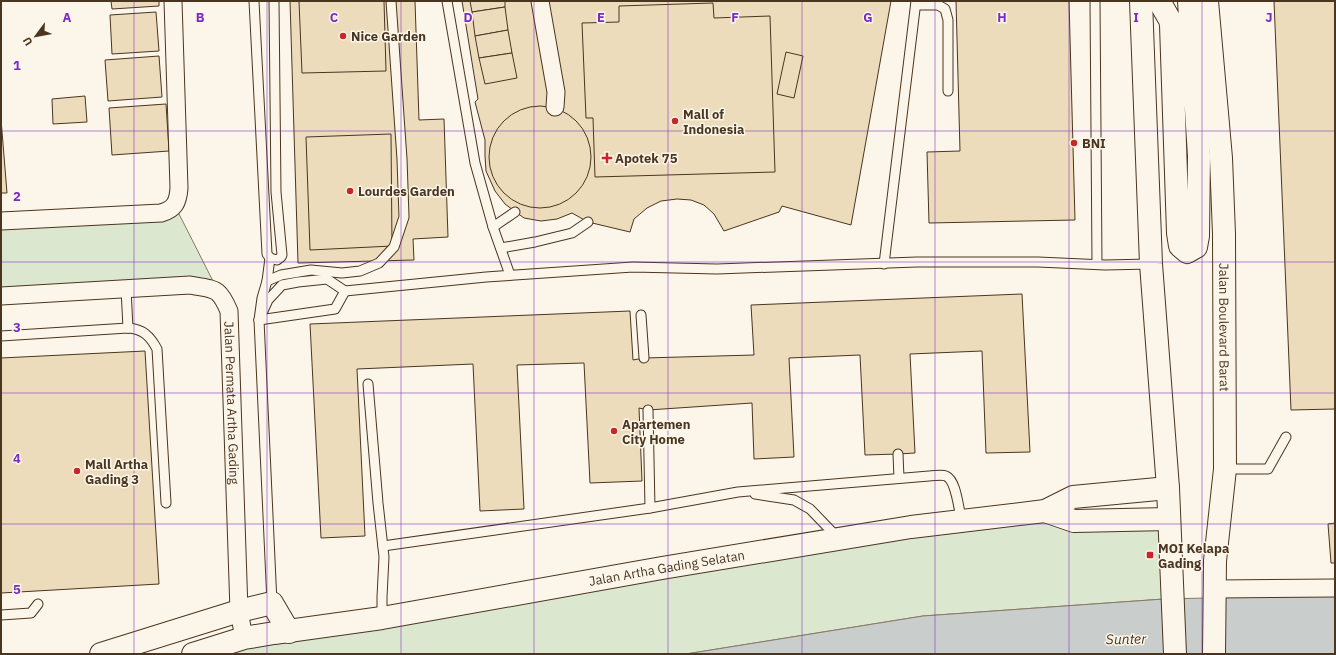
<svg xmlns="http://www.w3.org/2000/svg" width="1336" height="655" viewBox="0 0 1336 655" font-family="'IBM Plex Sans',sans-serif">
  <rect width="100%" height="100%" fill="#fbf6e9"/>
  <g fill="#dce7d0" stroke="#887966">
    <polygon points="175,206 218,291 1,296 1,221"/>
    <polygon points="1045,511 1169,519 1164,599 923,616 686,654 193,654"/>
  </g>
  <polygon fill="#c9cecd" stroke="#887966" points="1335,595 1335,654 686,654 923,616 1164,599"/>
  <g fill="#ecdcbc" stroke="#4a3520">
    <polygon points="111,1 159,1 159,6 112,9"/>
    <polygon points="290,1 415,1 419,120 444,119 448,237 413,239 414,260 298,263"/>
    <polygon points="299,1 384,1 386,71 302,73"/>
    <polygon points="462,1 891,1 851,225 782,206 779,212 724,231 714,214 704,205 691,200 677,199 661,201 647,208 634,219 630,232 588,222 572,213 557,219 541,221 524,218 505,204 495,191 486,171 485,156 485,140 475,102 478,99"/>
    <polygon points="470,1 505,1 505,7 472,12"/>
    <polygon points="956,1 1069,1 1075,220 929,223 927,152 960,151"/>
    <polygon points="1274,1 1335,1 1335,409 1291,410"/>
    <polygon points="713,3 714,18 770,16 775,172 595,177 593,118 586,118 582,23 619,22 619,6"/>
    <polygon points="505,7 508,30 475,36 472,12"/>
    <polygon points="156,12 159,51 112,54 110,15"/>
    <polygon points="508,30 512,53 479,58 475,36"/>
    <polygon points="786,52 803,56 794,98 777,94"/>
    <polygon points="512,53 517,78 485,84 479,58"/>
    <polygon points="159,56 162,97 108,101 105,60"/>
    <polygon points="85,96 87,122 53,124 52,99"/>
    <polygon points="166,104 169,151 112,155 109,108"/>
    <circle cx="540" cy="157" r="51"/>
    <polygon points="1,119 7,193 1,193"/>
    <polygon points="391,134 392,246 310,250 306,137"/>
    <polygon points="1022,294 1030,452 986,453 982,351 910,354 915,453 898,454 865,455 860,355 789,358 794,457 754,459 752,403 648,410 639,408 642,481 590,483 584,363 517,365 524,509 480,511 473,364 357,369 365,536 321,538 310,324 630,311 633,360 644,358 754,355 751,305"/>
    <polygon points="145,351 159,584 1,593 1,358"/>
    <polygon points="1335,523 1335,563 1331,563 1328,524"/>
  </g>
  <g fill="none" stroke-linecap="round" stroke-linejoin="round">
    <defs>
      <g id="service">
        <polyline points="254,1 267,254 270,258 277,260 281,257 282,255 276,192 274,1"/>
        <polyline points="447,1 475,163 493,227 510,275"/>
        <polyline points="1095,1 1097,264"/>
        <polyline points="916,5 938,5 945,9 948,20 948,91"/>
        <polyline points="493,227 515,212"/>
        <polyline points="501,248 535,242 572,233 588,222"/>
        <polyline points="270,258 267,281 262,298 259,320 272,603"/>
        <polyline points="884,264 916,1"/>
        <polyline points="267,281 281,275 311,270 342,273 360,271 379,263 394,247 404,217 402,159 391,1"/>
        <polyline points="126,289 128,328"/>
        <polyline points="641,315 644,358"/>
        <polyline points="259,320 268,300 282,285 298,282 327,279 345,291 486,277 633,267 717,269 917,262 1038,262 1105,265 1151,264"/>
        <polyline points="259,320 335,309 345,291"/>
        <path d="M 1,336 L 128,328 C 143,329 150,336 157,349 L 166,503"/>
        <polyline points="368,384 378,503 384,557 382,597 382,618"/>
        <polyline points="648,410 650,508"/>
        <polyline points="898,454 899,478"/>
        <polyline points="1225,469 1268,469 1286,437"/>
        <polyline points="755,494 794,500 810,509 837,537"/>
        <path d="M 383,546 L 650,508 L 738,492 L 929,476 C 935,476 941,474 946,476 C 957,481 958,509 962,521"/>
        <polyline points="1,615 31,613 38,604"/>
      </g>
      <g id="minor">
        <polyline points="540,1 556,92 555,107"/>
        <path d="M 1,221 L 161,213 C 175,209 178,202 179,188 L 173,1"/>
        <path id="s1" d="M 1,296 L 190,285 C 215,290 218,286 229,311 L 239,611 L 244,638"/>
        <polyline points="1215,589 1335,588"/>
      </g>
      <g id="tertiary">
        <polyline points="1045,511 1074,521 1169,519"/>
        <polyline points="101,654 239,611 272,603 289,632"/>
        <path id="s2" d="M 193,654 L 244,638 L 274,633 L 382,618 L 662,568 L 911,527 L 1045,511 L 1073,497 L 1168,488"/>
      </g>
      <g id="secondary">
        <polyline points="1141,1 1151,264 1168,488 1175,654"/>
        <polyline points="1159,1 1170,20 1171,25 1178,233 1180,246 1187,252 1196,247 1198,236 1199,156 1189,1"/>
        <path id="s3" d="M 1207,1 L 1221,158 L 1224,234 L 1225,469 L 1215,561 L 1214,654"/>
      </g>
    </defs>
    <use href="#service" stroke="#4a3520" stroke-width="11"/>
    <use href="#minor" stroke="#4a3520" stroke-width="19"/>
    <use href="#tertiary" stroke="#4a3520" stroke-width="24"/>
    <use href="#secondary" stroke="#4a3520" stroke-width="24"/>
    <use href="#service" stroke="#fbf6e9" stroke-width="9"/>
    <use href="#minor" stroke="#fbf6e9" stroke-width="17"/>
    <use href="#tertiary" stroke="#fbf6e9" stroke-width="22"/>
    <use href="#secondary" stroke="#fbf6e9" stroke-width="22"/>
  </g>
  <path fill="none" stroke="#7b2cbf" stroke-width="1" stroke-opacity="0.55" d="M 134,1 L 134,654M 267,1 L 267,654M 401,1 L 401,654M 534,1 L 534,654M 668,1 L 668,654M 802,1 L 802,654M 935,1 L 935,654M 1069,1 L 1069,654M 1202,1 L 1202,654M 1,131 L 1335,131M 1,262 L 1335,262M 1,393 L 1335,393M 1,524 L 1335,524"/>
  <g fill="#c62828" stroke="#fbf6e9" stroke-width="1.5">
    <circle cx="343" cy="36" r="4"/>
    <circle cx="675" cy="121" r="4"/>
    <circle cx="1074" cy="143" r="4"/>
    <path d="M605 152h4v4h4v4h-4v4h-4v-4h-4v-4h4z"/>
    <circle cx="350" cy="191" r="4"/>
    <circle cx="614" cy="431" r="4"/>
    <circle cx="77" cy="471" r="4"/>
    <rect x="1146" y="551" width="8" height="8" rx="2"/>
  </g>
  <g text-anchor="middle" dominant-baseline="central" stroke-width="3" stroke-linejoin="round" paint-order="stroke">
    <g font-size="13" font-weight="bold" fill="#4a3520" stroke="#fbf6e9" text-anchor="start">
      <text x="351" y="36">Nice Garden</text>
      <text x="683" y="114">Mall of<tspan x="683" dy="15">Indonesia</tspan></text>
      <text x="1082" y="143">BNI</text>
      <text x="615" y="158">Apotek 75</text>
      <text x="358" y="191">Lourdes Garden</text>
      <text x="622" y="424">Apartemen<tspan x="622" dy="15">City Home</tspan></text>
      <text x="85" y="464">Mall Artha<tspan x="85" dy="15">Gading 3</tspan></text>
      <text x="1158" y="548">MOI Kelapa<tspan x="1158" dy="15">Gading</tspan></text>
    </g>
    <g font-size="13" fill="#4a3520" stroke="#fbf6e9">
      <text stroke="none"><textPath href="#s3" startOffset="327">Jalan Boulevard Barat</textPath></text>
      <text stroke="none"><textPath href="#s1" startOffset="332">Jalan Permata Artha Gading</textPath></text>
      <text stroke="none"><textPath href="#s2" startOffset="482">Jalan Artha Gading Selatan</textPath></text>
    </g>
    <g font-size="14" font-style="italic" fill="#4a3520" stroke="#fbf6e9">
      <text transform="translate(1126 639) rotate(-1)">Sunter</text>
    </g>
  </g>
  <g font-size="13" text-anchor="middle" font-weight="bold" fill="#7b2cbf" stroke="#fbf6e9" stroke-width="3" stroke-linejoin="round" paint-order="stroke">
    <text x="67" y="22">A</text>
    <text x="200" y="22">B</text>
    <text x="334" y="22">C</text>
    <text x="468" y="22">D</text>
    <text x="601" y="22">E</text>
    <text x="735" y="22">F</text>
    <text x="868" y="22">G</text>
    <text x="1002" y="22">H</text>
    <text x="1136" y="22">I</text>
    <text x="1269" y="22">J</text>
    <text x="17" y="70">1</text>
    <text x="17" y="201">2</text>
    <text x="17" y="332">3</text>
    <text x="17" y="463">4</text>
    <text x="17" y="594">5</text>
  </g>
  <rect width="1336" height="655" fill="none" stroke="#4a3520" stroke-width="4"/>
  <g transform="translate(36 36) rotate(238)" stroke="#fbf6e9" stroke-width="3" paint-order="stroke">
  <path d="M0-3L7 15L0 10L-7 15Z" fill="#4a3520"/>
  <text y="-6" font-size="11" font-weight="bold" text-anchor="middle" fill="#4a3520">U</text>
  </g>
</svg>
